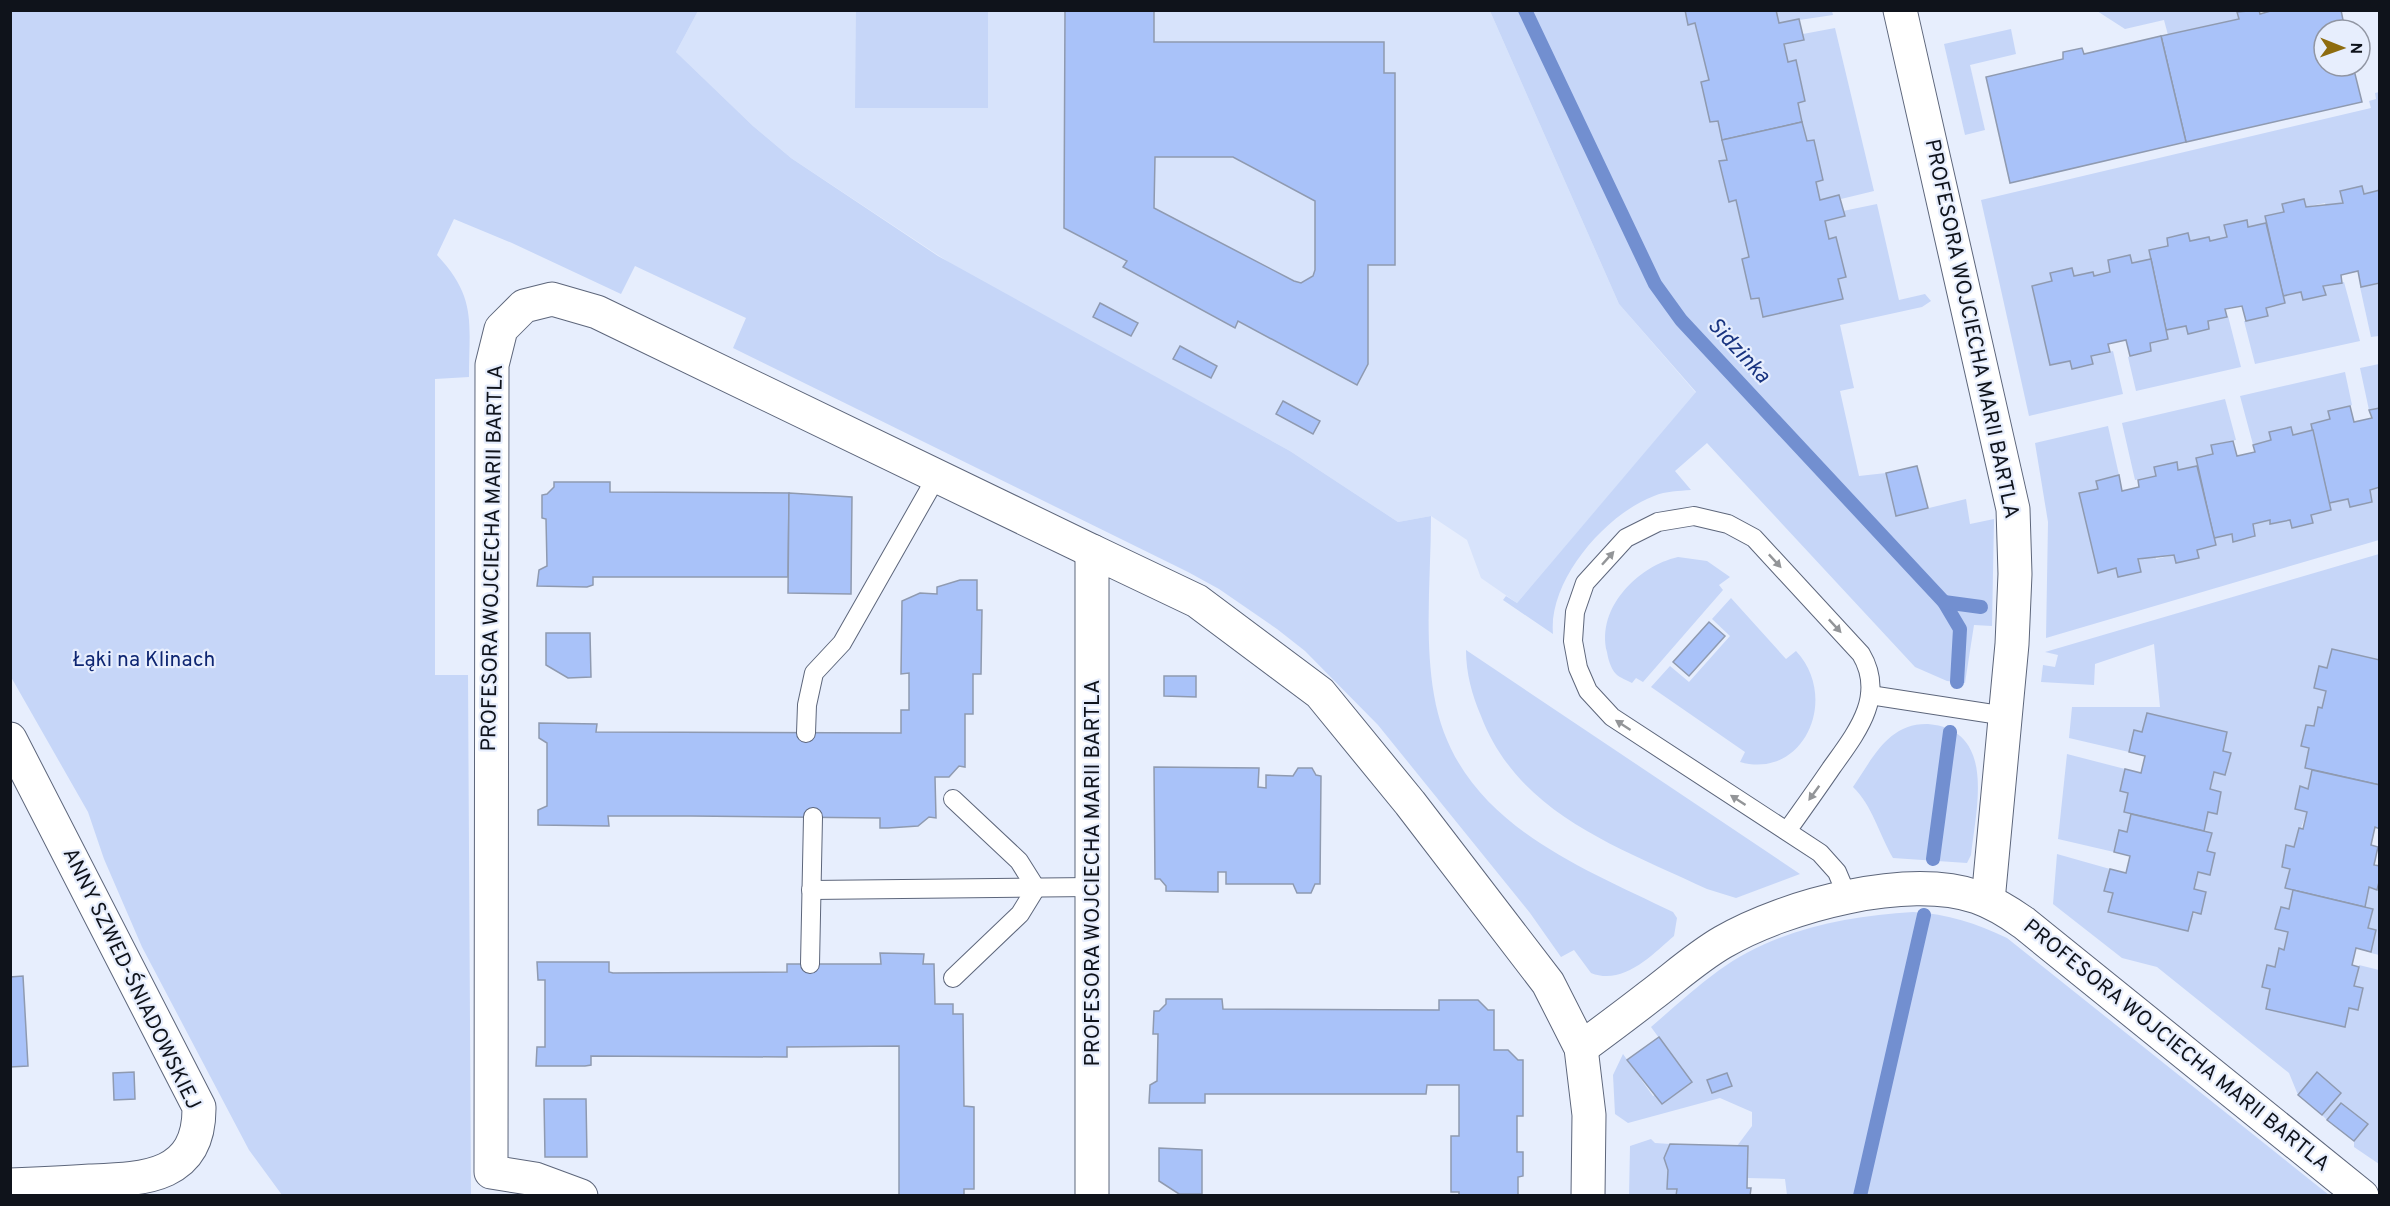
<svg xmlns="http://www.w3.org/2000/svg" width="2390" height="1206" viewBox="0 0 2390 1206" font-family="Overpass,sans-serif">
  <rect width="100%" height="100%" fill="#e7eefd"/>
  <polygon fill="#d7e3fb" points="698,11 1490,11 1619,304 1696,393 1517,603 1481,578 1467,540 1431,516 1398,522 1290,451 962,271 791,158 753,126 676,52"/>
  <g fill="#c6d6f8">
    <path d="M 10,11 L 698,11 L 676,52 L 753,126 L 791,158 L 938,256 L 1290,451 L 1398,522 L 1431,516 C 1431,574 1424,637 1434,695 C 1455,819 1572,863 1673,912 L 1677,918 L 1674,936 C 1652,955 1623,986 1591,973 L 1574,950 L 1561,957 L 1530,913 L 1378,725 L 1305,651 L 1277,629 L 1219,589 L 1188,572 L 733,348 L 746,318 L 635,266 L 621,294 L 512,243 L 454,219 L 437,255 C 477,298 469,322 469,377 L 435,379 L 435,675 L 468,675 L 471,1195 L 282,1195 L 249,1150 L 142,947 L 104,859 L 88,812 L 11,677 Z"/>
    <polygon points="856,11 988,11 988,108 855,108"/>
    <path d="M 1490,11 L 1685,11 L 1688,25 L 1695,23 L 1709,80 L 1701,83 L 1710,122 L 1718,121 L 1727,160 L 1719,162 L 1729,202 L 1736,200 L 1749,257 L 1742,259 L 1751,299 L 1759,298 L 1763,317 L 1842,299 L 1838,279 L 1846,277 L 1836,237 L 1829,239 L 1825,221 L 1843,211 L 1877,204 L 1899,300 L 1925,294 L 1931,301 L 1922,307 L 1840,325 L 1854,388 L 1840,391 L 1859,476 L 1886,473 L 1896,516 L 1966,499 L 1970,524 L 1994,519 L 1992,626 L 1974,625 L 1965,683 L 1947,681 L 1915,667 L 1707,443 L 1675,471 L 1691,490 C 1679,491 1666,491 1654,496 C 1606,514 1548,580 1553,634 L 1503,600 L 1506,596 L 1517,603 L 1696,392 L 1619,304 Z"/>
    <polygon points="1776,11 1832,11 1833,15 1779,23"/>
    <polygon points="2097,11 2237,11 2239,19 2168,35 2164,20 2125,29"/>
    <polygon points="1835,28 1874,191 1841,199 1839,195 1820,200 1816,182 1823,179 1814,140 1807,141 1798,103 1805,100 1796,61 1788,62 1784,44 1804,40 1803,34"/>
    <polygon points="2011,29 2016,54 1970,65 1985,130 1965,135 1944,44"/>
    <polygon points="2379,92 2379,190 2364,194 2362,186 2340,191 2343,203 2326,207 2325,203 2306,207 2304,199 2282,204 2284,212 2265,216 2266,223 2248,227 2246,220 2224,225 2227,237 2210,241 2208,237 2190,241 2188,233 2167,238 2168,246 2149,251 2151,259 2132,263 2130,255 2108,260 2110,272 2094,276 2092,272 2074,276 2072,268 2050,273 2052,281 2033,286 2050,365 2070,361 2072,369 2093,364 2091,356 2113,351 2123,394 2029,416 1981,200 2371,108 2369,101 2376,99 2375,93"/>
    <polygon points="2344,282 2360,341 2255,364 2244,321 2268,316 2266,308 2284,303 2283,296 2301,292 2304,300 2325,295 2323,286"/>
    <polygon points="2379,283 2379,336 2371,337 2360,287"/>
    <polygon points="2228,316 2241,367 2136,391 2128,357 2151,351 2150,343 2168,339 2166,330 2186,326 2188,334 2209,329 2208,321"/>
    <polygon points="2379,364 2379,408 2369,410 2360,368"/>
    <polygon points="2345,372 2352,405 2328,411 2330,419 2311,424 2313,430 2293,435 2291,427 2269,432 2271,440 2253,445 2255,452 2240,396"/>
    <polygon points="2225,399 2236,440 2211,445 2213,454 2196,458 2197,466 2178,470 2176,462 2155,467 2156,476 2135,480 2122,423"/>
    <polygon points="2108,426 2119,475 2097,481 2098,489 2080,493 2098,573 2155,555 2156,559 2216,545 2214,538 2232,534 2233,542 2255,537 2253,524 2270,520 2271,524 2290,520 2292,528 2313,523 2311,515 2331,510 2329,503 2348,499 2350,507 2372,502 2370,490 2379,487 2379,540 2046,638 2048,522 2035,443"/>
    <polygon points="2379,554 2379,660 2332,649 2327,668 2319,666 2314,688 2326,691 2322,708 2318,707 2314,726 2306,725 2301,746 2309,748 2305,768 2312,770 2308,789 2300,787 2307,812 2294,847 2286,845 2282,866 2290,869 2285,888 2293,890 2289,909 2281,907 2275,929 2288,932 2284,949 2280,949 2275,967 2262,987 2270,989 2266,1009 2344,1027 2349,1008 2358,1010 2363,989 2354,986 2359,965 2379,970 2379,1164 2354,1147 2354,1141 2368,1124 2341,1103 2327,1120 2322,1115 2340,1093 2317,1073 2298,1095 2289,1073 2157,967 2122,958 2053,904 2057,854 2110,869 2104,891 2113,893 2108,912 2201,914 2206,892 2194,889 2198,872 2210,875 2215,853 2207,851 2212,833 2204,831 2208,812 2217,813 2221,792 2210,789 2214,772 2225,774 2231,753 2135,730 2129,752 2069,738 2072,707 2160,707 2154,644 2095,664 2094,685 2041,682 2043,665 2055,667 2058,655 2045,652"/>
    <path d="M 1678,557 L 1707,561 L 1730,577 L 1719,585 L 1723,590 L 1643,682 L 1636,678 L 1632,683 C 1627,680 1620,678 1616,674 C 1611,669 1608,659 1607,652 C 1596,608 1638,566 1678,557 Z"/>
    <path d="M 1731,598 L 1786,659 L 1796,651 C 1840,698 1804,780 1740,762 L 1745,752 L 1651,687 L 1670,666 L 1689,682 L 1730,636 L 1712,619 Z"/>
    <path d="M 1466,650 L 1800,874 L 1736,898 L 1707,889 C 1619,847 1519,815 1481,716 C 1472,695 1466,673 1466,650 Z"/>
    <path d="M 1928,724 C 1997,730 1976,808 1971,855 L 1967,863 L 1893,858 C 1879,834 1872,805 1853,787 C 1873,758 1888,723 1928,724 Z"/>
    <polygon points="2067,754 2125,769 2120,791 2128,793 2124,811 2131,814 2127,832 2119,830 2114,852 2058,839"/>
    <polygon points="2379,878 2379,955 2371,953 2376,930 2368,928 2373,909 2365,907 2369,887 2377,889"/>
    <path d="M 1913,912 C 1948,914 1976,923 2007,938 L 2329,1195 L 1787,1195 L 1785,1179 L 1747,1178 L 1737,1146 L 1752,1126 L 1752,1112 L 1720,1098 L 1628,1123 L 1615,1114 L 1613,1075 L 1623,1054 L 1653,1096 L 1655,1095 L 1662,1104 L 1692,1083 L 1651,1027 C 1673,1008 1695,988 1718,971 C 1774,930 1845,916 1913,912 Z"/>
    <polygon points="1651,1139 1655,1143 1670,1144 1664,1158 1668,1170 1667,1189 1677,1189 1676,1195 1629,1196 1630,1146"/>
  </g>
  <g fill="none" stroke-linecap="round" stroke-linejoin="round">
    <g stroke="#728fd0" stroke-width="14">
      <polyline points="1525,10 1655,284 1681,320 1944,602 1960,629 1957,682"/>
      <polyline points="1944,602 1981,607"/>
      <polyline points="1933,859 1950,732"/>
      <polyline points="1860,1196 1924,915"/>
    </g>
  </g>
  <g fill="#a9c2f9" stroke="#8f9ab0" stroke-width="1.5" fill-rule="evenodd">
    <path d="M 1065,10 L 1154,10 L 1154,42 L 1384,42 L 1384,73 L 1395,73 L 1395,265 L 1368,265 L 1368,364 L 1357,385 L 1238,321 L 1235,328 L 1123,267 L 1127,261 L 1064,228 ZM 1155,157 L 1233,157 L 1315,201 L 1315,270 L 1313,276 L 1301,283 L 1294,281 L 1154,208 Z"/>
    <polygon points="1685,10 1776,10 1779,23 1799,19 1804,40 1784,44 1788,62 1796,60 1805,101 1798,103 1802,122 1722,140 1718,121 1710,122 1701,82 1709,80 1695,23 1688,25"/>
    <polygon points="2259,10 2260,14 2274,10 2341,10 2345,30 2324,30 2324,66 2353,66 2362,102 2186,142 2161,36 2239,19 2237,12"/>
    <polygon points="2161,36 2186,142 2010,183 1986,77 2063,59 2063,52 2082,48 2084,54"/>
    <polygon points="1802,122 1807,141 1814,140 1823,180 1816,182 1820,200 1839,195 1845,216 1825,221 1829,239 1836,237 1846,277 1838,279 1843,299 1763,317 1759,298 1751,299 1742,259 1749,257 1736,200 1729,202 1719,161 1727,160 1722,140"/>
    <polygon points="2362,186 2364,194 2380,190 2380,283 2361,287 2358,271 2341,275 2342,283 2323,286 2326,295 2303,300 2301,292 2283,296 2265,216 2284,212 2282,204 2304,199 2306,207 2343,203 2340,191"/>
    <polygon points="2247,220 2248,227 2266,223 2285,303 2266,308 2268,316 2246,321 2242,306 2225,309 2227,317 2208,321 2209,329 2188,334 2186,326 2166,330 2149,250 2168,246 2167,238 2188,233 2190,241 2209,237 2210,241 2227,237 2224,225"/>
    <polygon points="2130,255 2132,263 2151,259 2168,339 2150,343 2151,351 2130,356 2126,340 2108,344 2110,352 2091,356 2093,364 2072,369 2070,361 2050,365 2032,286 2052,281 2050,273 2072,268 2074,276 2093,272 2094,276 2110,272 2108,260"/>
    <polygon points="1100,303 1138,323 1131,336 1093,317"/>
    <polygon points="1180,346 1217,366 1211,378 1173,359"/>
    <polygon points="1283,401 1320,421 1313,434 1276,414"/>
    <polygon points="2350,406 2354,422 2372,418 2369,410 2380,408 2380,487 2370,490 2372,502 2350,507 2348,499 2329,503 2311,424 2330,419 2328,411"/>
    <polygon points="2291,427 2293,435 2313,430 2331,510 2311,515 2313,523 2292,528 2290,520 2270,524 2270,520 2253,524 2255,536 2233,542 2232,534 2214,538 2196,458 2213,454 2211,445 2233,441 2237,456 2255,452 2253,445 2271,440 2269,432"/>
    <polygon points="2177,462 2178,470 2197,466 2216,545 2197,550 2199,558 2176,563 2174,555 2138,559 2141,572 2118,577 2116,568 2098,573 2079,493 2098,489 2096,481 2119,475 2122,491 2139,487 2138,480 2156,476 2154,467"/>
    <polygon points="1917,466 1928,508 1896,516 1886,473"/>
    <polygon points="554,482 610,482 610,492 789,493 788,577 593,577 593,585 587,587 537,586 539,570 547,566 546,519 542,518 542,495 547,494 554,487"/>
    <polygon points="789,493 852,497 851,594 788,593"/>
    <polygon points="960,580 977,580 977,610 982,610 981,674 973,674 973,714 965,714 965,767 959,766 949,777 935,777 936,818 929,817 918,826 888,828 880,828 880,818 691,816 608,816 609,826 538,825 538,810 547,806 547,743 539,738 539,723 597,724 596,732 901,733 901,710 909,710 909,673 901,674 902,601 920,593 937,594 937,587"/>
    <polygon points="1709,622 1725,636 1689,676 1673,662"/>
    <polygon points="546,633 590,633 591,677 568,678 546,665"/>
    <polygon points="2332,649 2380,660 2380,785 2305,768 2309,748 2301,746 2306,725 2314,726 2318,707 2322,708 2326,691 2314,688 2319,666 2327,668"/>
    <polygon points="1164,676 1196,676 1196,697 1164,696"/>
    <polygon points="2147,713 2227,732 2223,751 2231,753 2225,775 2214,772 2210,789 2221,792 2217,814 2208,812 2204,831 2124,812 2128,793 2120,791 2125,769 2141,773 2145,756 2129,752 2134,730 2142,732"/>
    <polygon points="1154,767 1259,768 1258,787 1266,788 1266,775 1293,776 1298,768 1312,768 1316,775 1321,776 1320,884 1315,884 1311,893 1297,893 1293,884 1226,884 1226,872 1218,872 1218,892 1166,891 1166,886 1160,879 1155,879"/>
    <polygon points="2312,770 2380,785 2380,829 2375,827 2371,845 2378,847 2374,865 2380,866 2380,878 2377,890 2369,887 2365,907 2285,888 2290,869 2282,867 2286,845 2294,847 2299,828 2303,829 2307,812 2295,809 2300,786 2308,789"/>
    <polygon points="2131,814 2212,833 2207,851 2215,853 2210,875 2198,872 2194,889 2206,892 2201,914 2193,912 2188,931 2108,912 2113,893 2104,891 2110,869 2126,873 2130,856 2114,852 2119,830 2127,832"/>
    <polygon points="2293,890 2373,909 2368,928 2376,930 2371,952 2356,948 2352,965 2359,967 2354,986 2363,988 2358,1010 2349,1008 2345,1027 2266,1009 2270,989 2262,987 2267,965 2275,967 2279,948 2284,950 2288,932 2275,929 2281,907 2289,909"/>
    <polygon points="880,953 924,954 923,964 934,964 935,1004 953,1004 953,1014 963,1014 964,1106 974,1107 974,1189 964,1189 964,1196 899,1196 899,1046 787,1047 787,1057 591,1056 591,1065 585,1066 536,1066 537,1047 545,1047 545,980 538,980 537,962 609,962 609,972 613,973 787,972 787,964 881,964"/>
    <polygon points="23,976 28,1066 10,1067 10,977"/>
    <polygon points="1166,999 1222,999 1223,1009 1439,1010 1439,1000 1478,1000 1488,1010 1494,1010 1494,1050 1508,1050 1518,1060 1523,1060 1523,1116 1517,1116 1517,1152 1523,1152 1523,1176 1518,1177 1518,1196 1459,1196 1459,1192 1451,1192 1451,1136 1459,1136 1459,1085 1427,1085 1426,1094 1205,1094 1205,1103 1149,1103 1150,1085 1157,1081 1158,1034 1153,1034 1154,1011 1159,1011 1166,1004"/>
    <polygon points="1659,1037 1692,1082 1662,1104 1627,1060"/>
    <polygon points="134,1072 135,1099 114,1100 113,1073"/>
    <polygon points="2317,1072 2341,1093 2322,1115 2298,1095"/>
    <polygon points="1727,1073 1732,1086 1712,1093 1707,1080"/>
    <polygon points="544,1099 586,1099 587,1157 545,1157"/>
    <polygon points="2341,1103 2368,1124 2354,1141 2327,1120"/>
    <polygon points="1670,1144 1748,1146 1747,1188 1751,1188 1750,1196 1676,1196 1677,1189 1667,1189 1668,1170 1664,1158"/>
    <polygon points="1159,1148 1202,1150 1202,1194 1179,1194 1159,1181"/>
  </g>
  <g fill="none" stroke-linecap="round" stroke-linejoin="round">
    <defs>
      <g id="service">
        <polyline points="1870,695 2006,716"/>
        <polyline points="806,733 807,705 814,673 842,643 937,476"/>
        <path d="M 1787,831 C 1802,810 1817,789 1832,767 C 1857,732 1886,696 1861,654 L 1754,538 L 1728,524 L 1694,516 L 1658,522 L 1626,538 L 1585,583 L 1575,612 L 1573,641 L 1578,668 L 1588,691 L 1612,717 L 1820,853 L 1837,872 L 1848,898"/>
        <polyline points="811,890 1092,887"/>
        <polyline points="810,964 813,817"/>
        <polyline points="953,978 1020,914 1036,888 1019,861 953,799"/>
      </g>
      <g id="minor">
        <polyline points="1900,10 2013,509 2015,574 2012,644 1988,901"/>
        <path d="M 10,739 L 199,1107 C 200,1178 144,1179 90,1181 C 63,1183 37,1184 10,1185"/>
        <path d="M 1581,1048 C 1604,1031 1627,1014 1650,996 C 1674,978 1697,957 1723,942 C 1785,906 1907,873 1977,897 C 1994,903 2010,913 2024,923 L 2362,1196"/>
        <polyline points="581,1196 535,1179 491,1172 492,365 501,329 524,306 552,299 597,312 1092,551"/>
        <polyline points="1092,1196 1092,551 1197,601 1320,693 1410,803 1548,983 1581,1048 1589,1115 1588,1196"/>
      </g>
    </defs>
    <use href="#service" stroke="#5d667b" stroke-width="20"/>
    <use href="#minor" stroke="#5d667b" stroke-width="35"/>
    <use href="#service" stroke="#fff" stroke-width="18"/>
    <use href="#minor" stroke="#fff" stroke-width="33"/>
  </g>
  <defs><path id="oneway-solid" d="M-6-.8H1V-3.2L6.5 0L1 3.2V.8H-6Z" transform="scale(1.5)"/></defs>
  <g fill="#939598">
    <use href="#oneway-solid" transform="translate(1608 558) rotate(-48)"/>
    <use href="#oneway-solid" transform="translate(1775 561) rotate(47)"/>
    <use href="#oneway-solid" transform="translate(1835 626) rotate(47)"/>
    <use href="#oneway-solid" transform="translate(1623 725) rotate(-147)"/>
    <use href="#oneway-solid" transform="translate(1814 793) rotate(126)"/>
    <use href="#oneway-solid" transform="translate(1738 800) rotate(-147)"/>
  </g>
  <g text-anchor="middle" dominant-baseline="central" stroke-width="4.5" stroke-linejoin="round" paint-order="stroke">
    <g font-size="21" fill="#0f131b" stroke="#e7eefd">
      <text transform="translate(1971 329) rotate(78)">PROFESORA WOJCIECHA MARII BARTLA</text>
      <text transform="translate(493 558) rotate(-89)">PROFESORA WOJCIECHA MARII BARTLA</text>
      <text transform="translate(1093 873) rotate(-90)">PROFESORA WOJCIECHA MARII BARTLA</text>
      <text transform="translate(131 979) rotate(64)">ANNY SZWED-ŚNIADOWSKIEJ</text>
      <text transform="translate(2176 1046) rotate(39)">PROFESORA WOJCIECHA MARII BARTLA</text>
    </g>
    <g font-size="21" fill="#0e2672" stroke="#e7eefd">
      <text x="144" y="660">Łąki na Klinach</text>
    </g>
    <g font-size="22" font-style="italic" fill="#193480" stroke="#e7eefd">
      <text transform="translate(1738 351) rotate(47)">Sidzinka</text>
    </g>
  </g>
  <rect width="2390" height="1206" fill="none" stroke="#0f131b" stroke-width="24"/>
  <g transform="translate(2342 48) rotate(91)"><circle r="28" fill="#e7eefd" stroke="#9196a3" stroke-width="1.5"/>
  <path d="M0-4.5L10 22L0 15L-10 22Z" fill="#8e6c0f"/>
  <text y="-9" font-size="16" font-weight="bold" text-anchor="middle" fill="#0f131b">N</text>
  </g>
</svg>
